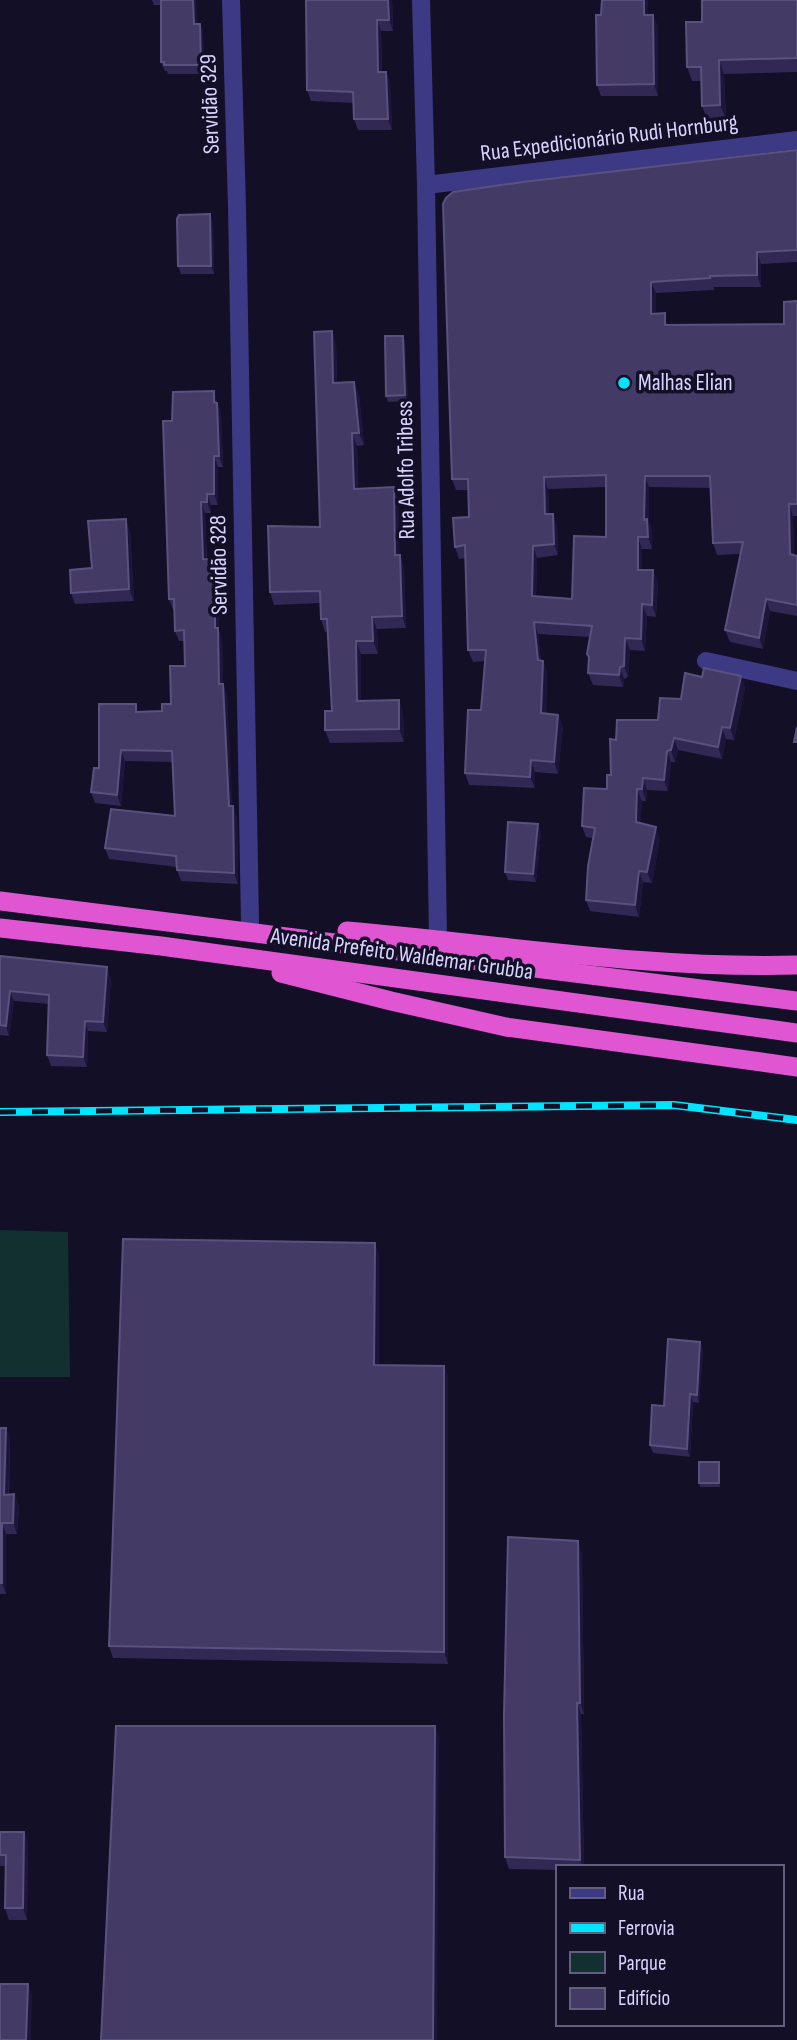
<svg xmlns="http://www.w3.org/2000/svg" width="797" height="2040" viewBox="0 0 797 2040" font-family="'Sofia Sans Condensed',sans-serif">
  <rect width="100%" height="100%" fill="#130f26"/>
  <polygon fill="#12302f" points="0,1230 68,1232 70,1377 0,1377"/>
  <g fill="none" stroke-linecap="round" stroke-linejoin="round">
    <g stroke="#3d3a85" stroke-width="18">
      <polyline points="231,0 237,207 250,922"/>
      <polyline points="421,0 426,185 438,939"/>
      <polyline points="426,185 797,140"/>
      <polyline points="706,661 797,681"/>
    </g>
    <g stroke="#e055d1" stroke-width="19">
      <polyline points="0,901 797,1001"/>
      <polyline points="0,928 161,946 797,1033"/>
      <path d="M 347,931 C 497,944 646,969 797,965"/>
      <polyline points="281,973 391,1001 506,1027 797,1067"/>
    </g>
    <defs>
      <polyline id="rail" points="0,1112 674,1105 797,1120"/>
    </defs>
    <use href="#rail" stroke="#00e5ff" stroke-width="8"/>
    <use href="#rail" stroke="#130f26" stroke-width="5" stroke-dasharray="16" stroke-linecap="butt"/>
  </g>
  <g fill="#312854" fill-rule="evenodd">
    <polygon points="152,0 196,0 197,24 200,24 203,33 204,74 168,74 167,71 165,71 161,62 161,5 154,5"/>
    <polygon points="306,0 392,0 393,31 381,31 382,72 386,72 390,83 392,130 358,130 354,119 354,103 311,101 307,90"/>
    <polygon points="602,0 648,0 648,15 658,26 658,96 601,96 597,85"/>
    <polygon points="797,0 797,72 724,74 726,119 707,119 702,106 702,81 692,81 687,67 702,22"/>
    <path d="M 797,150 L 797,262 L 761,264 L 761,287 L 714,287 L 714,290 L 656,293 L 656,314 L 669,325 L 784,324 L 797,301 L 797,516 L 793,516 L 794,555 L 797,556 L 797,616 L 770,611 L 763,649 L 730,642 L 725,630 L 740,554 L 717,555 L 713,543 L 711,488 L 649,487 L 649,523 L 652,531 L 652,549 L 642,549 L 642,570 L 658,582 L 656,617 L 647,616 L 645,651 L 630,650 L 628,677 L 624,679 L 623,687 L 593,685 L 588,673 L 589,661 L 587,654 L 590,637 L 538,634 L 541,661 L 543,661 L 547,673 L 546,714 L 563,726 L 558,774 L 535,772 L 535,788 L 469,785 L 465,773 L 481,710 L 485,661 L 473,662 L 468,650 L 466,558 L 459,559 L 455,547 L 469,517 L 469,490 L 456,490 L 452,479 L 443,204 ZM 606,487 L 606,537 L 572,599 L 536,596 L 537,558 L 558,555 L 557,526 L 549,514 L 548,489 Z"/>
    <polygon points="213,222 214,274 181,274 178,266"/>
    <polygon points="403,336 405,342 408,401 388,402 386,396"/>
    <polygon points="336,343 337,383 354,382 359,395 364,445 357,446 358,488 398,499 399,555 404,567 406,628 377,629 378,654 361,654 361,701 399,700 403,713 404,742 330,743 325,730 332,711 328,631 325,632 321,619 320,603 274,605 270,592 320,527"/>
    <polygon points="218,402 218,405 221,414 223,467 218,467 218,505 211,505 211,513 205,513 207,559 228,571 226,605 219,605 219,632 222,639 223,684 227,695 232,806 237,817 238,884 181,881 177,870 177,867 109,859 105,848 175,816 172,762 125,761 121,806 95,803 91,792 99,768 139,711 162,711 171,704 185,666 184,641 179,641 175,631 174,610 173,610 169,599 172,421"/>
    <polygon points="130,531 134,601 75,604 71,593 92,568"/>
    <polygon points="741,676 745,688 734,740 726,739 722,759 678,750 675,762 671,762 668,791 647,790 646,801 642,801 640,823 660,838 652,883 643,882 639,917 590,911 586,900 593,838 586,837 582,826 607,789 611,775 616,740 658,720 681,699 702,677"/>
    <polygon points="541,832 536,882 508,880 505,872"/>
    <polygon points="0,956 111,978 107,1032 88,1031 87,1067 51,1066 47,1055 49,1004 14,1001 9,1036 0,1035"/>
    <polygon points="379,1254 379,1365 444,1366 448,1377 448,1664 113,1658 109,1646"/>
    <polygon points="700,1342 703,1350 699,1403 693,1402 690,1457 653,1453 650,1445 664,1406"/>
    <polygon points="0,1428 6,1428 10,1439 9,1495 14,1494 19,1506 17,1534 6,1534 6,1594 0,1594"/>
    <polygon points="720,1466 720,1487 700,1487 699,1483"/>
    <polygon points="582,1553 584,1714 581,1714 584,1867 557,1867 557,1870 509,1869 505,1857"/>
    <polygon points="0,1832 24,1832 28,1843 27,1920 9,1920 5,1908 6,1866 0,1866"/>
  </g>
  <g fill="#1d163a">
    <polygon points="193,0 196,0 198,33 194,24"/>
    <polygon points="388,0 392,0 393,31 389,20"/>
    <polygon points="644,0 648,0 648,26 644,15"/>
    <polygon points="653,15 658,26 658,96 654,84"/>
    <polygon points="377,20 381,31 382,83 378,72"/>
    <polygon points="200,24 203,33 204,74 201,65"/>
    <polygon points="719,60 724,74 726,119 720,105"/>
    <polygon points="386,72 390,83 392,130 388,119"/>
    <polygon points="210,214 213,222 214,274 211,266"/>
    <polygon points="757,252 761,264 761,287 757,275"/>
    <polygon points="651,282 656,293 656,325 651,314"/>
    <polygon points="332,331 336,343 337,395 333,383"/>
    <polygon points="403,336 405,342 408,401 405,395"/>
    <polygon points="354,382 359,395 364,445 359,433"/>
    <polygon points="214,391 221,414 223,467 219,456 214,402"/>
    <polygon points="352,433 357,446 358,501 354,489"/>
    <polygon points="214,456 218,467 218,505 214,494"/>
    <polygon points="645,476 649,487 649,523 652,531 652,549 648,537 644,520"/>
    <polygon points="544,477 548,489 549,526 545,514"/>
    <polygon points="394,487 398,499 400,568 395,555"/>
    <polygon points="207,494 211,505 211,513 207,502"/>
    <polygon points="201,502 205,513 207,570 203,559"/>
    <polygon points="789,504 793,516 794,566 790,554"/>
    <polygon points="553,514 557,526 558,555 554,544"/>
    <polygon points="126,519 130,531 134,601 129,589"/>
    <polygon points="638,537 642,549 642,581 638,570"/>
    <polygon points="533,546 537,558 536,607 532,596"/>
    <polygon points="400,555 404,567 406,628 402,616"/>
    <polygon points="224,560 228,571 226,605 222,594"/>
    <polygon points="653,570 658,582 656,617 652,605"/>
    <polygon points="215,594 219,605 219,632 222,639 223,695 219,684 215,628"/>
    <polygon points="766,599 770,611 763,649 759,638"/>
    <polygon points="642,604 647,616 645,651 641,639"/>
    <polygon points="372,617 377,629 378,654 373,641"/>
    <polygon points="534,622 538,634 542,672 538,660"/>
    <polygon points="625,638 630,650 628,677 624,666"/>
    <polygon points="356,641 361,654 361,714 357,701"/>
    <polygon points="543,661 547,673 546,725 541,713"/>
    <polygon points="620,667 624,679 623,687 619,675"/>
    <polygon points="741,676 745,688 734,740 730,728"/>
    <polygon points="223,684 227,695 233,817 229,806"/>
    <polygon points="399,700 403,713 404,742 399,729"/>
    <polygon points="558,715 563,726 558,774 554,762"/>
    <polygon points="722,727 726,739 722,759 718,747"/>
    <polygon points="674,738 678,750 675,762 671,750"/>
    <polygon points="121,750 125,761 121,806 117,795"/>
    <polygon points="667,751 671,762 668,791 664,780"/>
    <polygon points="531,760 535,772 535,788 530,777"/>
    <polygon points="643,778 647,790 646,801 642,789"/>
    <polygon points="637,789 642,801 640,834 636,822"/>
    <polygon points="233,806 237,817 238,884 234,873"/>
    <polygon points="538,824 541,832 536,882 533,874"/>
    <polygon points="656,827 660,838 652,883 647,872"/>
    <polygon points="639,871 643,882 639,917 635,905"/>
    <polygon points="107,967 111,978 107,1032 103,1022"/>
    <polygon points="10,991 14,1001 9,1036 6,1026"/>
    <polygon points="85,1021 88,1031 87,1067 83,1057"/>
    <polygon points="375,1243 379,1254 379,1376 374,1365"/>
    <polygon points="700,1342 703,1350 699,1403 697,1395"/>
    <polygon points="444,1366 448,1377 448,1664 444,1652"/>
    <polygon points="690,1394 693,1402 690,1457 687,1449"/>
    <polygon points="6,1428 10,1439 8,1506 4,1495"/>
    <polygon points="719,1462 720,1466 720,1487 719,1483"/>
    <polygon points="14,1494 19,1506 17,1534 13,1523"/>
    <polygon points="2,1523 6,1534 6,1594 2,1583"/>
    <polygon points="578,1541 582,1553 584,1714 580,1703"/>
    <polygon points="577,1703 581,1714 584,1867 582,1867 580,1860"/>
    <polygon points="435,1726 439,1737 437,2040 433,2040"/>
    <polygon points="24,1832 28,1843 27,1920 23,1908"/>
    <polygon points="28,1984 32,1996 31,2040 26,2040"/>
  </g>
  <g fill="#433a66" stroke="#5a527e" stroke-width="2" fill-rule="evenodd">
    <polygon points="161,0 193,0 194,24 200,24 201,65 164,65 164,62 161,62"/>
    <polygon points="306,0 388,0 389,20 377,20 378,72 386,72 388,119 354,119 353,92 307,90"/>
    <polygon points="602,0 644,0 644,15 653,15 654,84 597,85 596,15 601,15"/>
    <polygon points="702,0 797,0 797,58 719,60 720,105 702,106 701,67 687,67 686,22 702,22"/>
    <path d="M 797,150 L 797,250 L 757,252 L 757,275 L 710,276 L 710,278 L 651,282 L 651,314 L 665,313 L 665,325 L 784,324 L 784,302 L 797,301 L 797,504 L 789,504 L 790,554 L 797,556 L 797,605 L 766,599 L 759,638 L 725,630 L 743,542 L 713,543 L 710,476 L 645,476 L 644,520 L 647,519 L 648,537 L 638,537 L 638,570 L 653,570 L 652,605 L 642,604 L 641,639 L 625,638 L 624,666 L 620,667 L 619,675 L 588,673 L 589,657 L 587,654 L 592,626 L 534,622 L 538,660 L 543,661 L 541,713 L 558,715 L 554,762 L 531,760 L 530,777 L 465,773 L 468,710 L 481,710 L 486,650 L 468,650 L 465,545 L 455,547 L 453,518 L 469,517 L 468,479 L 452,479 L 443,204 L 446,198 L 453,192 L 523,182 ZM 606,475 L 606,537 L 574,536 L 572,599 L 532,596 L 533,546 L 554,544 L 553,514 L 545,514 L 544,477 Z"/>
    <polygon points="210,214 211,266 178,266 177,219 179,215"/>
    <polygon points="332,331 333,383 354,382 359,433 352,433 354,489 394,487 395,555 400,555 402,616 372,617 373,641 356,641 357,701 399,700 399,729 325,730 325,711 332,711 327,619 321,619 320,591 270,592 268,526 320,527 314,332"/>
    <polygon points="385,336 403,336 405,395 386,396"/>
    <polygon points="214,391 214,402 217,403 219,456 214,456 214,494 207,494 207,502 201,502 203,559 224,560 222,594 215,594 215,628 218,628 219,684 223,684 229,806 233,806 234,873 177,870 176,856 105,848 111,809 175,816 172,751 121,750 117,795 91,792 94,768 99,768 99,704 136,704 136,712 162,711 162,704 171,704 170,666 185,666 184,630 175,631 174,599 169,599 163,421 172,421 173,392"/>
    <polygon points="126,519 129,589 71,593 70,570 92,568 88,521"/>
    <polygon points="704,668 741,676 730,728 722,727 718,747 674,738 671,750 667,751 664,780 643,778 642,789 637,789 636,822 656,827 647,872 639,871 635,905 586,900 588,866 595,828 582,826 584,788 607,789 607,775 611,775 610,739 616,740 617,720 658,720 660,698 681,699 685,673 702,677"/>
    <polygon points="797,727 797,742 794,742"/>
    <polygon points="508,822 538,824 533,874 505,872"/>
    <polygon points="0,956 107,967 103,1022 85,1021 83,1057 47,1055 49,995 10,991 6,1026 0,1025"/>
    <polygon points="123,1239 375,1243 374,1365 444,1366 444,1652 109,1646"/>
    <polygon points="668,1339 700,1342 697,1395 690,1394 687,1449 650,1445 652,1405 664,1406"/>
    <polygon points="0,1428 6,1428 4,1495 14,1494 13,1523 2,1523 2,1583 0,1583"/>
    <rect x="699" y="1462" width="20" height="21"/>
    <polygon points="508,1537 578,1541 580,1703 577,1703 580,1860 505,1857 504,1715"/>
    <polygon points="116,1726 435,1726 433,2040 101,2040"/>
    <polygon points="0,1832 24,1832 23,1908 5,1908 6,1855 0,1855"/>
    <polygon points="0,1984 28,1984 26,2040 0,2040"/>
  </g>
  <circle fill="#00e5ff" stroke="#130f26" stroke-width="2.5" cx="624" cy="383" r="7"/>
  <g text-anchor="middle" dominant-baseline="central" stroke-width="7" stroke-linejoin="round" paint-order="stroke">
    <g font-size="23" fill="#d9d4ff" stroke="#130f26">
      <text transform="translate(210 104) rotate(-92)">Servidão 329</text>
      <text transform="translate(609 138) rotate(-7)">Rua Expedicionário Rudi Hornburg</text>
      <text transform="translate(406 470) rotate(-91)">Rua Adolfo Tribess</text>
      <text transform="translate(219 565) rotate(-91)">Servidão 328</text>
      <text transform="translate(402 954) rotate(8)">Avenida Prefeito Waldemar Grubba</text>
    </g>
    <g font-size="23" fill="#d9d4ff" stroke="#130f26" text-anchor="start">
      <text x="638" y="383">Malhas Elian</text>
    </g>
  </g>
  <rect x="556" y="1865" width="228" height="161" fill="#130f26" stroke="#625e7d" stroke-width="2"/>
  <rect x="570" y="1888" width="35" height="10" fill="#3d3a85" stroke="#625e7d" stroke-width="2"/>
  <text x="618" y="1900" font-size="21" fill="#d9d4ff">Rua</text>
  <rect x="570" y="1923" width="35" height="10" fill="#00e5ff" stroke="#625e7d" stroke-width="2"/>
  <text x="618" y="1935" font-size="21" fill="#d9d4ff">Ferrovia</text>
  <rect x="570" y="1952" width="35" height="21" fill="#12302f" stroke="#625e7d" stroke-width="2"/>
  <text x="618" y="1970" font-size="21" fill="#d9d4ff">Parque</text>
  <rect x="570" y="1988" width="35" height="21" fill="#433a66" stroke="#625e7d" stroke-width="2"/>
  <text x="618" y="2005" font-size="21" fill="#d9d4ff">Edifício</text>
</svg>
